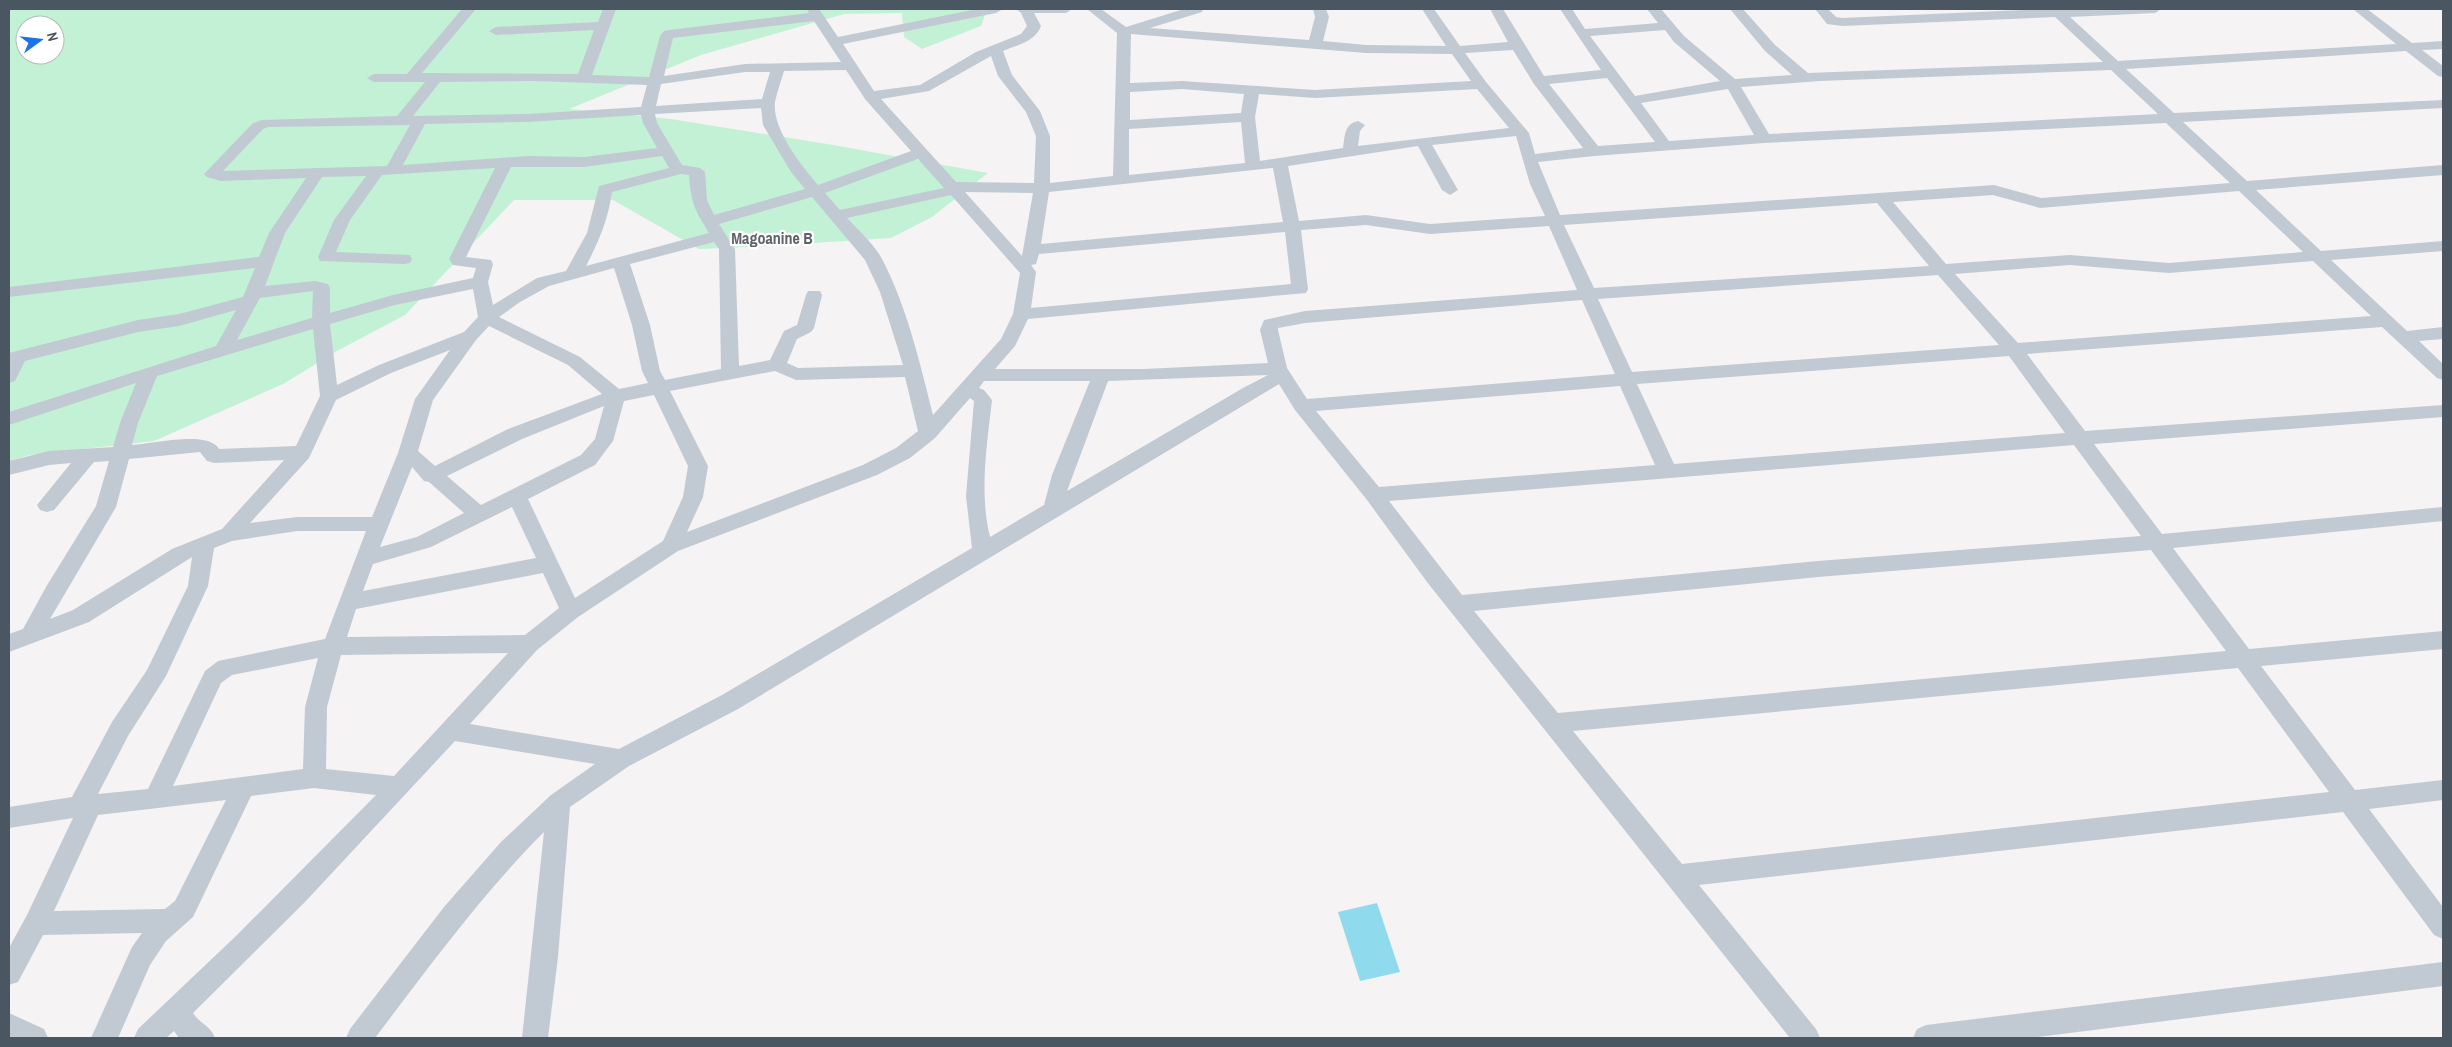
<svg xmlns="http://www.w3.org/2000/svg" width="2452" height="1047" viewBox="0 0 2452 1047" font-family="'Archivo Narrow',sans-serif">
  <rect width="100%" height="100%" fill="#f5f3f3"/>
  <path fill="#c3f1d5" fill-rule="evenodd" d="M 9,9 L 987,9 L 981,26 L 922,49 L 904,37 L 902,13 L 844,14 L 701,55 L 569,109 L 671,119 L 833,145 L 988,173 L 932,217 L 891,238 L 767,246 L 699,249 L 613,200 L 514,200 L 405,315 L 337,351 L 283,384 L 154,441 L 30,455 L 9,461 ZM 25,25 L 55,25 L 55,55 L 25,55 Z"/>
  <polygon fill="#90daee" points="1377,903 1400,972 1360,981 1338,912"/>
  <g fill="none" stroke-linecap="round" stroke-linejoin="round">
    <g fill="#c1cad2" fill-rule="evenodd">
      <path d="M 462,9 L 476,9 L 422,73 L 578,74 L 594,30 L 496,35 L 489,31 L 496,27 L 598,22 L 603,9 L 616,9 L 592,75 L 649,77 L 660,36 L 664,31 L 669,30 L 809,13 L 807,9 L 819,9 L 838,37 L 977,9 L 1003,9 L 996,13 L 843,44 L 874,91 L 920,85 L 976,52 L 1021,34 L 1027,26 L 1021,13 L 1016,9 L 1072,9 L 1066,13 L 1034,13 L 1041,26 C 1035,42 1017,45 1003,51 L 1012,75 L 1040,111 L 1050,136 L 1050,183 L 1113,176 L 1117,33 L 1087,9 L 1101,9 L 1126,27 L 1184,9 L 1203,9 L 1202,12 L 1150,28 L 1309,40 L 1315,17 L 1313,9 L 1326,9 L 1329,17 L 1323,41 L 1366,45 L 1446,46 L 1422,9 L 1434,9 L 1460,46 L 1508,42 L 1490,9 L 1503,9 L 1544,76 L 1601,70 L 1560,9 L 1572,9 L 1585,29 L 1658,23 L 1647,9 L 1661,9 L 1684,36 L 1735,79 L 1792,75 L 1765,51 L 1730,9 L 1743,9 L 1775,45 L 1808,73 L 2103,62 L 2055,17 L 1842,26 L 1827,24 L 1815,9 L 1828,9 L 1836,17 L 1842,18 L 2048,9 L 2161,9 L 2155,13 L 2070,17 L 2118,61 L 2396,44 L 2353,9 L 2367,9 L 2412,43 L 2443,41 L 2443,49 L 2422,50 L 2443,66 L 2443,77 L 2438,76 L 2406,51 L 2126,69 L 2174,113 L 2443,100 L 2443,108 L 2183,122 L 2247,181 L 2443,165 L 2443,175 L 2256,190 L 2321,251 L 2443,241 L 2443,251 L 2331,260 L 2407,331 L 2443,327 L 2443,339 L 2419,341 L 2443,364 L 2443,380 L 2437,378 L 2382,327 L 2027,354 L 2085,431 L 2443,405 L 2443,417 L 2094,444 L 2162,534 L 2443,507 L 2443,521 L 2173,548 L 2249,649 L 2443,631 L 2443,649 L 2261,666 L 2355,790 L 2443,780 L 2443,800 L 2369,809 L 2443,907 L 2443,939 L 2434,935 L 2343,812 L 1699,885 L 1816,1029 L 1820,1038 L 1790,1038 L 1427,582 L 1367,500 L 1295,410 L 1279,384 L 738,709 L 629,766 L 570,807 L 558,957 L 548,1038 L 522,1038 L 544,832 C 481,895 429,967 375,1038 L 346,1038 L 350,1029 L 444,907 L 501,842 L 551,795 L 595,764 L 455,741 L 304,903 L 193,1013 C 200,1024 211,1026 215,1038 L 179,1038 L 174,1031 L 166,1038 L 134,1038 L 138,1029 L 237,935 L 376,795 L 314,788 L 251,796 L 193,917 L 166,941 L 150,965 L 118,1038 L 91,1038 L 132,947 L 142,933 L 43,935 L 18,982 L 9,985 L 9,948 L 27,915 L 73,818 L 9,828 L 9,807 L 72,797 L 112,722 L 147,670 L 188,586 L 192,557 L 89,622 L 9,652 L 9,634 L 23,629 L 46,587 L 96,506 L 109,461 L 94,462 L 54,510 L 47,512 L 40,510 L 37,505 L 71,463 L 49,465 L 9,475 L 9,461 L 49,451 L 113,447 L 120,423 L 136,383 L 9,425 L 9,412 L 216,346 L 236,310 L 179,326 L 138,332 L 25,361 L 15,381 L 9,383 L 9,353 L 138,320 L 179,314 L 243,297 L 255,268 L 9,297 L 9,287 L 259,257 L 269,233 L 306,178 L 221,181 L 207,177 L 204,174 L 207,171 L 253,123 L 262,120 L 397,116 L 425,82 L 374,82 L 367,78 L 374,74 L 407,74 ZM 814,21 L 841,62 L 745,64 L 664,76 L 673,38 ZM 1665,30 L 1674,42 L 1720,81 L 1635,96 L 1590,36 ZM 1131,34 L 1366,53 L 1452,54 L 1471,81 L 1315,90 L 1182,81 L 1130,83 ZM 1513,50 L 1534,84 L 1583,148 L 1535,154 L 1529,133 L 1486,82 L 1465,53 ZM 991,56 L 998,76 L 1026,112 L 1036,136 L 1034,183 L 956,182 L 881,99 L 929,91 ZM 846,70 L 865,99 L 911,151 L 818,185 C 801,165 772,129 775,102 C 777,92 781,81 784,71 ZM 2111,70 L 2158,114 L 1769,134 L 1741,87 L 1819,81 ZM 745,72 L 770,72 L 762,99 L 656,106 L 661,84 ZM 1607,78 L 1655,142 L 1598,146 L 1549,84 ZM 534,81 L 647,85 L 641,107 L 527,114 L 413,116 L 440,82 ZM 1182,89 L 1244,94 L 1241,113 L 1130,120 L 1130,92 ZM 1477,89 L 1509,128 L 1358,146 L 1360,131 L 1365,125 L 1358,121 C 1344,124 1345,136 1343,148 L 1260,161 L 1255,117 L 1259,94 L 1315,98 ZM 1728,89 L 1754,135 L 1669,141 L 1641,103 ZM 761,108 L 763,125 L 791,172 L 805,189 L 714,215 L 707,200 L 705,172 L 700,168 L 682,165 L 657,123 L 655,114 ZM 641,115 L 643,123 L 657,148 L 584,157 L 528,156 L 403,165 L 425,124 L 527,122 ZM 1241,122 L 1245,163 L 1129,175 L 1129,129 ZM 2166,123 L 2230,183 L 2041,198 L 1994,185 L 1560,215 L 1538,162 L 1594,156 L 1764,143 ZM 410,125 L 387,166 L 223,171 L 263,129 L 268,127 ZM 1516,136 L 1530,184 L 1545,216 L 1430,224 L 1366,215 L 1299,221 L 1288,166 L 1418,146 L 1442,190 L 1450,195 L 1458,190 L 1432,145 ZM 662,156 L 669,168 L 599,186 L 587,233 L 566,271 L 537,278 L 493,305 L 488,282 L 493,264 L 491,260 L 466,257 L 511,167 L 584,167 ZM 918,159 L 944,188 L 840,210 L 825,193 ZM 495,168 L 449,259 L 453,265 L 476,268 L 473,278 L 393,295 L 330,313 L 330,288 L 328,284 L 315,281 L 265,286 L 285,233 L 322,177 L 366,176 L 334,220 L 318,257 L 320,261 L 404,264 L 410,263 L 412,259 L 410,255 L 336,252 L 350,220 L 382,175 ZM 1273,168 L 1283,222 L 1041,244 L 1049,192 ZM 681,174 L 689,175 C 691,204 695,210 709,233 L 586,266 C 599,241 608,220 612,192 ZM 2239,191 L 2303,252 L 2169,263 L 2070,255 L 1946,264 L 1893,202 L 1993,195 L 2040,208 ZM 965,192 L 1033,193 L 1022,256 ZM 951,195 L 1020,273 L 1013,314 L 1001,339 L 933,415 C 920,363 907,307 882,259 C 874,244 858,230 847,218 ZM 812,197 L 865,260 L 880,292 L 903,365 L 798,368 L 787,363 L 797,339 L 811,332 L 814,328 L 822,295 L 820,291 L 808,291 L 806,295 L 797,325 L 784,331 L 770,360 L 739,366 L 735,249 L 719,224 ZM 1877,203 L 1929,266 L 1594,288 L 1564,225 ZM 1366,225 L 1430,234 L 1549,226 L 1577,290 L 1305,311 L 1264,320 L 1260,330 L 1268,363 L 1144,369 L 995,369 L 1015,346 L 1028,319 L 1306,293 L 1308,289 L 1301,230 ZM 1285,232 L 1291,284 L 1031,308 L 1036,272 L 1031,265 L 1036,264 L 1039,254 ZM 714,242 L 719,249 L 721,369 L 665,380 L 660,371 L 650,325 L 630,264 ZM 2313,261 L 2371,316 L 2018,343 L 1955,274 L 2070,265 L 2169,273 ZM 614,268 L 632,325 L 642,371 L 648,383 L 619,389 L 580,357 L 499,317 L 520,302 L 549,286 ZM 1938,275 L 1999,345 L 1632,372 L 1598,299 ZM 473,289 L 478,317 L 464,332 L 379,365 L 337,385 L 330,324 L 395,305 ZM 313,291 L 312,318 L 237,340 L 260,298 ZM 1582,300 L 1615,374 L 1307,399 L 1287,368 L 1278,330 L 1278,328 L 1305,323 ZM 489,326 L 568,365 L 602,394 L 508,429 L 435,466 L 418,451 L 433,400 L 476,340 ZM 313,329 L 320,396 L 296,446 L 219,449 C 208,430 153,444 132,445 L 138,423 L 157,376 ZM 450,350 L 415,399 L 398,453 L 372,517 L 297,517 L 250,523 L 309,458 L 336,400 L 391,373 ZM 2009,356 L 2065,433 L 1674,464 L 1637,384 ZM 775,371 L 796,380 L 905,377 L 918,431 L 896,448 L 863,465 L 687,532 L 703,497 L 708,466 L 670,391 ZM 1268,375 L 1243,388 L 1067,491 L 1108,381 ZM 984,381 L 1090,381 L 1052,475 L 1044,505 L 990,537 C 979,493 987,444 992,400 L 984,390 L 979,388 ZM 1620,386 L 1655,465 L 1379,487 L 1316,411 ZM 654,395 L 688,466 L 683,497 L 663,541 L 575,598 L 528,499 L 595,465 L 613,441 L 624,401 ZM 970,398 L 974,401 L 966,496 L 972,548 L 722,695 L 619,749 L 470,724 L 537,650 L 578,617 L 678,551 L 877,475 L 910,458 L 935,438 ZM 604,406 L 595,439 L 581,455 L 481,505 L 447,476 L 522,439 ZM 2074,445 L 2141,536 L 1818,561 L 1462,595 L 1389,501 ZM 200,452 L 207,461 L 214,463 L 284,460 L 222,529 L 172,549 L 73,610 L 50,619 L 116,507 L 129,459 ZM 412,467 L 424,481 L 429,482 L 464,513 L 417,537 L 380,547 ZM 512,507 L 536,558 L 363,591 L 373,564 L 431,547 ZM 297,531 L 366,531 L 325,639 L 218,661 L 205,671 L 148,789 L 98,794 L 128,736 L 166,676 L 208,586 L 214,548 L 232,541 ZM 2151,550 L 2226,651 L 1558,713 L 1474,611 L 1818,577 ZM 543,573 L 559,608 L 525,635 L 347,637 L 356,609 ZM 508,653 L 394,776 L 326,769 L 327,707 L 341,655 ZM 318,658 L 305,707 L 303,769 L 173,786 L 221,683 L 232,675 ZM 2238,668 L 2329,792 L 1682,864 L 1573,731 ZM 226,800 L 175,901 L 165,909 L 54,911 L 98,815 Z"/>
      <polygon points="2443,962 2443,986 2030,1038 1913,1038 1917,1029 1926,1025"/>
      <polygon points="9,1013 44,1029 48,1038 9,1038"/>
    </g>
  </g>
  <g text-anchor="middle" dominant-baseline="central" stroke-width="4.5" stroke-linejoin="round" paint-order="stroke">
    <g font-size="16" font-weight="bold" fill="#5f6368" stroke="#fff">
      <text x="772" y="238">Magoanine B</text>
    </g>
  </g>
  <rect width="2452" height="1047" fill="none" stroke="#4a5661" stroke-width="20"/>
  <g transform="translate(40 40) rotate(75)"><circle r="24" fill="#ffffff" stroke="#b7bbc0"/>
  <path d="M0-4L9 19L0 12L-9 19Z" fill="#1a73e8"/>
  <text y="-8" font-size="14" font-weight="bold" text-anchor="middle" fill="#4a5661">N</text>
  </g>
</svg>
